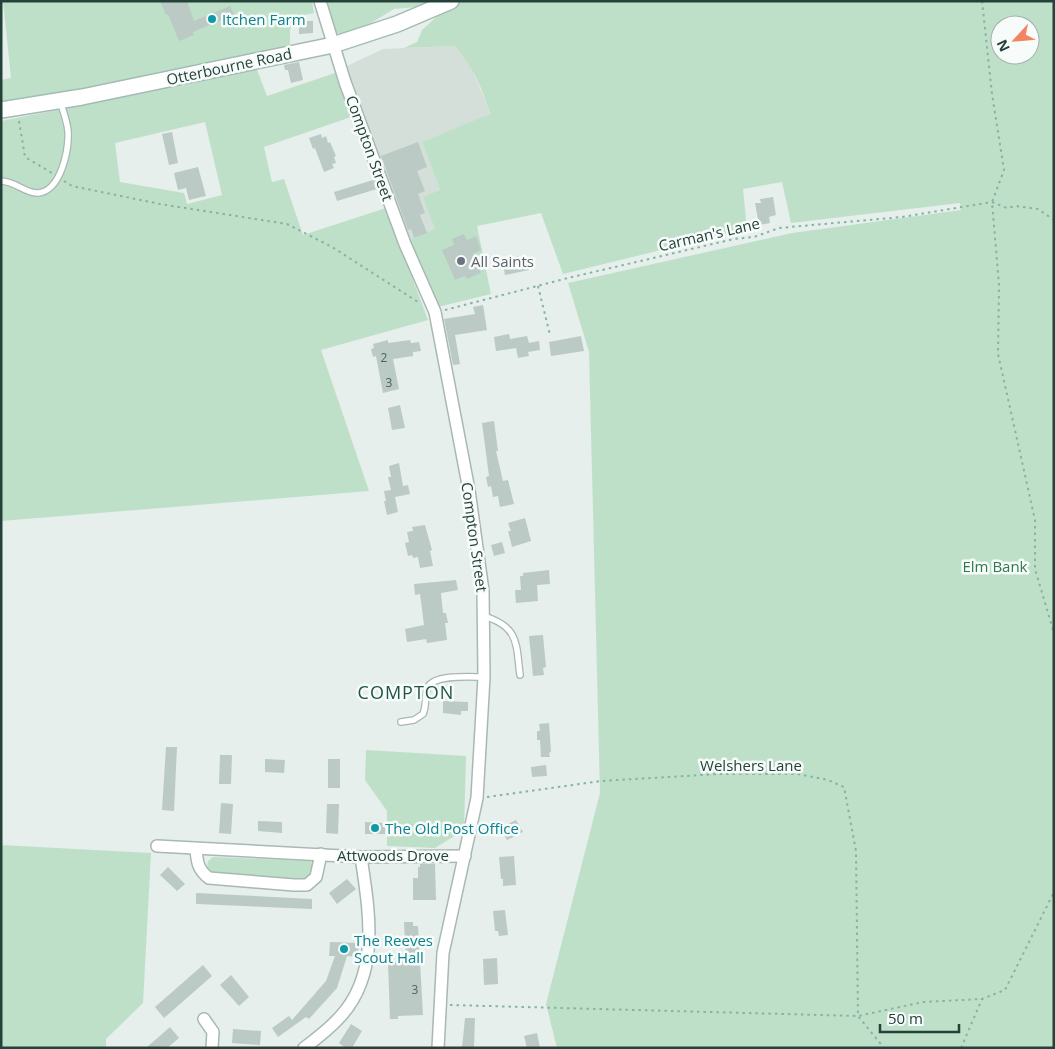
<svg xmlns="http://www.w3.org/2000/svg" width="1055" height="1049" viewBox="0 0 1055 1049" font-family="'Open Sans',sans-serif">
  <rect width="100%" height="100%" fill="#e6efeb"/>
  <polygon fill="#d4dfda" points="455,46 468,61 486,102 490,115 422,142 440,190 435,230 409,240 354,92 347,66 383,49"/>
  <g fill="#bfe0c8" fill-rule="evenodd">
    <polygon points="3,1 312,1 314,13 298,16 292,20 290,31 290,47 100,88 1,104 1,80 11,78"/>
    <polygon points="325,1 432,1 417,7 394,9 361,29 346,34 334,33"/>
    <path d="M 454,1 L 1054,1 L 1054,1048 L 557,1048 L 546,1004 L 600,793 L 589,352 L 568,283 L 792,233 L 961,210 L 960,203 L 791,223 L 782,182 L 743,189 L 747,229 L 563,274 L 541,213 L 477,226 L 491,294 L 438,307 L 409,240 L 435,229 L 423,197 L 440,190 L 422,142 L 490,114 C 483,89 472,66 455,46 L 404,48 L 417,42 L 422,30 ZM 1000,25 L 1030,25 L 1030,55 L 1000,55 Z"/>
    <path d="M 256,67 L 267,96 L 335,73 L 351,117 L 264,147 L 272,182 L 284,179 L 303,235 L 386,208 L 428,320 L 321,350 L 369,491 L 1,521 L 1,121 L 186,85 ZM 205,122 L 222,195 L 187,204 L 184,193 L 120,182 L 115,143 Z"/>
    <polygon points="366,750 466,756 464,830 435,848 387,846 387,811 365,780"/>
    <polygon points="1,845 151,853 143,1003 106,1039 106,1048 1,1048"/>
    <polygon points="213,857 311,861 314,872 307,879 212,874 207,870 208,861"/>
  </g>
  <g fill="#bbcac4">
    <polygon points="160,1 187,1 194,21 230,6 234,15 193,32 194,35 179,41 168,14 166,15"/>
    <polygon points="299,21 313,21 313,33 299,34"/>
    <polygon points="299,62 303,80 291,83 288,70 285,70 284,65"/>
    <polygon points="172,132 178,163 169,165 162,134"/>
    <polygon points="321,134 322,138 326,136 328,143 330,142 336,156 334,157 336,163 332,164 334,168 324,172 315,148 313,149 309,138"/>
    <polygon points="418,142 427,167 417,171 425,191 418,194 425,213 420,215 427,233 414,238 411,229 408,230 381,156"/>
    <polygon points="198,167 206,196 189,200 186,188 178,190 174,173"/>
    <polygon points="373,180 377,189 337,201 334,192"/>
    <polygon points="773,197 776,215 769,217 770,223 759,225 755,203 761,203 760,199"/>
    <polygon points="464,234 467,240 476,236 481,250 473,254 481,273 467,279 465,276 455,280 442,250 454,245 452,239"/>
    <polygon points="518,256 519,260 526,259 529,270 505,275 502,259"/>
    <polygon points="483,305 487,330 455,335 460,364 453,365 444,319 475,314 473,307"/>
    <polygon points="509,334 510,339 527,336 529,343 539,341 540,350 528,352 529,356 518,358 516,348 496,351 494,337"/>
    <polygon points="581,336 584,351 551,356 549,342"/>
    <polygon points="388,340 388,343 410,340 411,343 419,342 421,351 413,352 413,356 393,359 399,389 383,393 376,356 373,357 371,349 374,348 373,344"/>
    <polygon points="400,405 405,428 392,430 388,408"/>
    <polygon points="494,421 498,451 496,451 503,481 508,480 514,504 500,507 498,496 493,497 491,486 488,487 486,477 489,476 482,423"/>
    <polygon points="399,463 403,486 408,485 410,494 395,497 398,512 387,515 384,501 386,501 384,491 391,490 388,477 391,477 389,466"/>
    <polygon points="525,518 531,541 512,547 508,531 511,531 508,523"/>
    <polygon points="425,525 432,550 430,551 433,566 420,568 418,557 413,558 412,555 408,556 405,543 409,542 407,532 413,531 412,527"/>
    <polygon points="502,542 505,553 494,556 491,545"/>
    <polygon points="549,570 550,584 537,585 538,601 516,603 515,590 521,590 520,576 523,576 523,573"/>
    <polygon points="456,580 458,590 441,593 443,613 446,613 448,623 445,623 447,640 427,643 426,639 407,642 405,629 424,625 420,594 415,595 414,584"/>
    <polygon points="543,635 546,667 543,668 544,675 533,676 529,636"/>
    <polygon points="443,701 468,702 468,711 461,711 461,715 443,713"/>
    <polygon points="549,723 551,752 549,753 550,757 541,757 540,740 537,740 537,731 540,731 539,724"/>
    <polygon points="166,747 177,747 174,811 162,810"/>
    <polygon points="220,755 232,755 231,784 219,784"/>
    <polygon points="265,759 285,760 284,773 265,772"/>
    <rect x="328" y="759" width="12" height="29"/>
    <polygon points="546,765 547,776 532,777 531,767"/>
    <polygon points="221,803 233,804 231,834 219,833"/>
    <polygon points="327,804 339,804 338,834 326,833"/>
    <polygon points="516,820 523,832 507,840 500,828"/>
    <polygon points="258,821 282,822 282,833 258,831"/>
    <polygon points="365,822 385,823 385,834 365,834"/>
    <polygon points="514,856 516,885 503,886 503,879 501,879 499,857"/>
    <polygon points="420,864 435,864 436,900 413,900 413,878 418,878 418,867 420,867"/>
    <polygon points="168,867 185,884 177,891 160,875"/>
    <polygon points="347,879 356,889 337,904 329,893"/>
    <polygon points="196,893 312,899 312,909 196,904"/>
    <polygon points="505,910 508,935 499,936 498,931 495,931 493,911"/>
    <polygon points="404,922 413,922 413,926 418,926 423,1015 398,1016 398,1019 390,1019 388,962 406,961"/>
    <polygon points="330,942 359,943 358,957 347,956 337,988 309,1019 306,1017 278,1037 272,1028 289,1016 292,1020 326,981 335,956 329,956"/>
    <polygon points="497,958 498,984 484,985 483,959"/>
    <polygon points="203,965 212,976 164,1018 155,1007"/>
    <polygon points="231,975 249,997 239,1006 220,985"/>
    <polygon points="465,1018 475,1018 474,1048 462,1048"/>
    <polygon points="351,1024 362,1031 352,1048 346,1048 339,1043"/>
    <polygon points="170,1027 179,1038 167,1048 146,1048"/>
    <polygon points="233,1029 261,1031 260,1045 232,1043"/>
    <polygon points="537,1033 540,1048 527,1048 524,1036"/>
  </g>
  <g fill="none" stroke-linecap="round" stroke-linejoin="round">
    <defs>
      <g id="lane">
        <path d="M 1,181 C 15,181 26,194 38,193 C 61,191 69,150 68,131 C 67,121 63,110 60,101"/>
        <path d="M 484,616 C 519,627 516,643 520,675"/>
        <path d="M 401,722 L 414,720 L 423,714 C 427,705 424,695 428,687 C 435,674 471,677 484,677"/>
      </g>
      <g id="street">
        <polyline points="320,1 345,82 405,244 435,312 469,490 483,591 484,677 477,798 443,953 438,1048"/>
        <polyline points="157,846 361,857 465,856"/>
        <path d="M 196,849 C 197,862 198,870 209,878 L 294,885 L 307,885 L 316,877 L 321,854"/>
        <polyline points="204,1019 213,1032 212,1048"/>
        <path d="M 304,1048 C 316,1039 329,1029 339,1018 C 381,974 369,911 361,857"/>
      </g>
      <polyline id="secondary" points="1,110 82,97 333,45 397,24 451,1"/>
    </defs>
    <use href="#lane" stroke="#a8b8b2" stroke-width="8"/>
    <use href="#street" stroke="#a8b8b2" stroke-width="14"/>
    <use href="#secondary" stroke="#a4bbb3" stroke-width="18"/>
    <g stroke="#86b3a5" stroke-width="2" stroke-dasharray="2.5 4" stroke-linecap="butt">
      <polyline points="982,1 992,94 1004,170 992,202 999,285 998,354 1035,520 1035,569 1054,633"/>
      <polyline points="19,121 25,157 52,173"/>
      <polyline points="64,181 72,186 160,204 287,224 332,247 418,302"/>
      <polyline points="538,286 550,335"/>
      <polyline points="445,310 568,278 734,239 754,237 779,228 902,217 992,202 1007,208 1016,206 1038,209 1054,220"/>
      <polyline points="487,797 601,781 719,774 798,774 828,780 844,787 856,851 858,1016 884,1048"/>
      <polyline points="450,1005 858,1016 923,1002 982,999 1005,990 1054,892"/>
      <polyline points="961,1048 982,999"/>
    </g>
    <use href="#lane" stroke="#fff" stroke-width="5.5"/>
    <use href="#street" stroke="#fff" stroke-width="11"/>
    <use href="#secondary" stroke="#fff" stroke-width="15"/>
  </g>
  <g fill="#0f9aa8" stroke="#f7fbf9" stroke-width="2">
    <circle cx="212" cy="19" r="5"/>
    <circle cx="375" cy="828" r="5"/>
    <circle cx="344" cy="949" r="5"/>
  </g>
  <circle fill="#6b7280" stroke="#f7fbf9" stroke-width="2" cx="461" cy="261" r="5"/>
  <g text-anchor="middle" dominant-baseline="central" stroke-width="5" stroke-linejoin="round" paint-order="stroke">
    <g font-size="12" fill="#4a645c">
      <text x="384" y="357">2</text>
      <text x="389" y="382">3</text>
      <text x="415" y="989">3</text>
    </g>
    <g font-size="15" fill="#0d838f" stroke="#f7fbf9" text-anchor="start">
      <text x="222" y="19">Itchen Farm</text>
      <text x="385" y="828">The Old Post Office</text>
      <text x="354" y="940">The Reeves<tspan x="354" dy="17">Scout Hall</tspan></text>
    </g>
    <g font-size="15" fill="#24423a" stroke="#f7fbf9">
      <text transform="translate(229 66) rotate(-12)">Otterbourne Road</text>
      <text transform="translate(370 148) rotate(70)">Compton Street</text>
      <text transform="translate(709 234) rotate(-13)">Carman's Lane</text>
      <text transform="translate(475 537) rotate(82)">Compton Street</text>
      <text x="751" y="765">Welshers Lane</text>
      <text x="393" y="855">Attwoods Drove</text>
    </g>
    <g font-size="15" fill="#5b616d" stroke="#f7fbf9" text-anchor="start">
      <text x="471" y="261">All Saints</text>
    </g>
    <g font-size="15" fill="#2d7a4b" stroke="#f7fbf9">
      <text x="995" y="566">Elm Bank</text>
    </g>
    <g font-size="18" letter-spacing="1" fill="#1f5548" stroke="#f7fbf9">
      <text x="406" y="692">COMPTON</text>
    </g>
  </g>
  <rect width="1055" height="1049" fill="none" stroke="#24423a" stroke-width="5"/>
  <g transform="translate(1015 40) rotate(244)"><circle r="24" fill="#f7fbf9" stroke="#a3b1ad"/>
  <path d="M0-4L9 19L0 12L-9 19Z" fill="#f4845f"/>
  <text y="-8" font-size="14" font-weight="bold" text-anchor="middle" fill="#24423a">N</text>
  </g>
  <path d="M880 1024v8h79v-8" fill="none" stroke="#24423a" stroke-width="2.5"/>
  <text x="888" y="1024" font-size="15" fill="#24423a" stroke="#f7fbf9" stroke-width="4" paint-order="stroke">50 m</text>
</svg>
